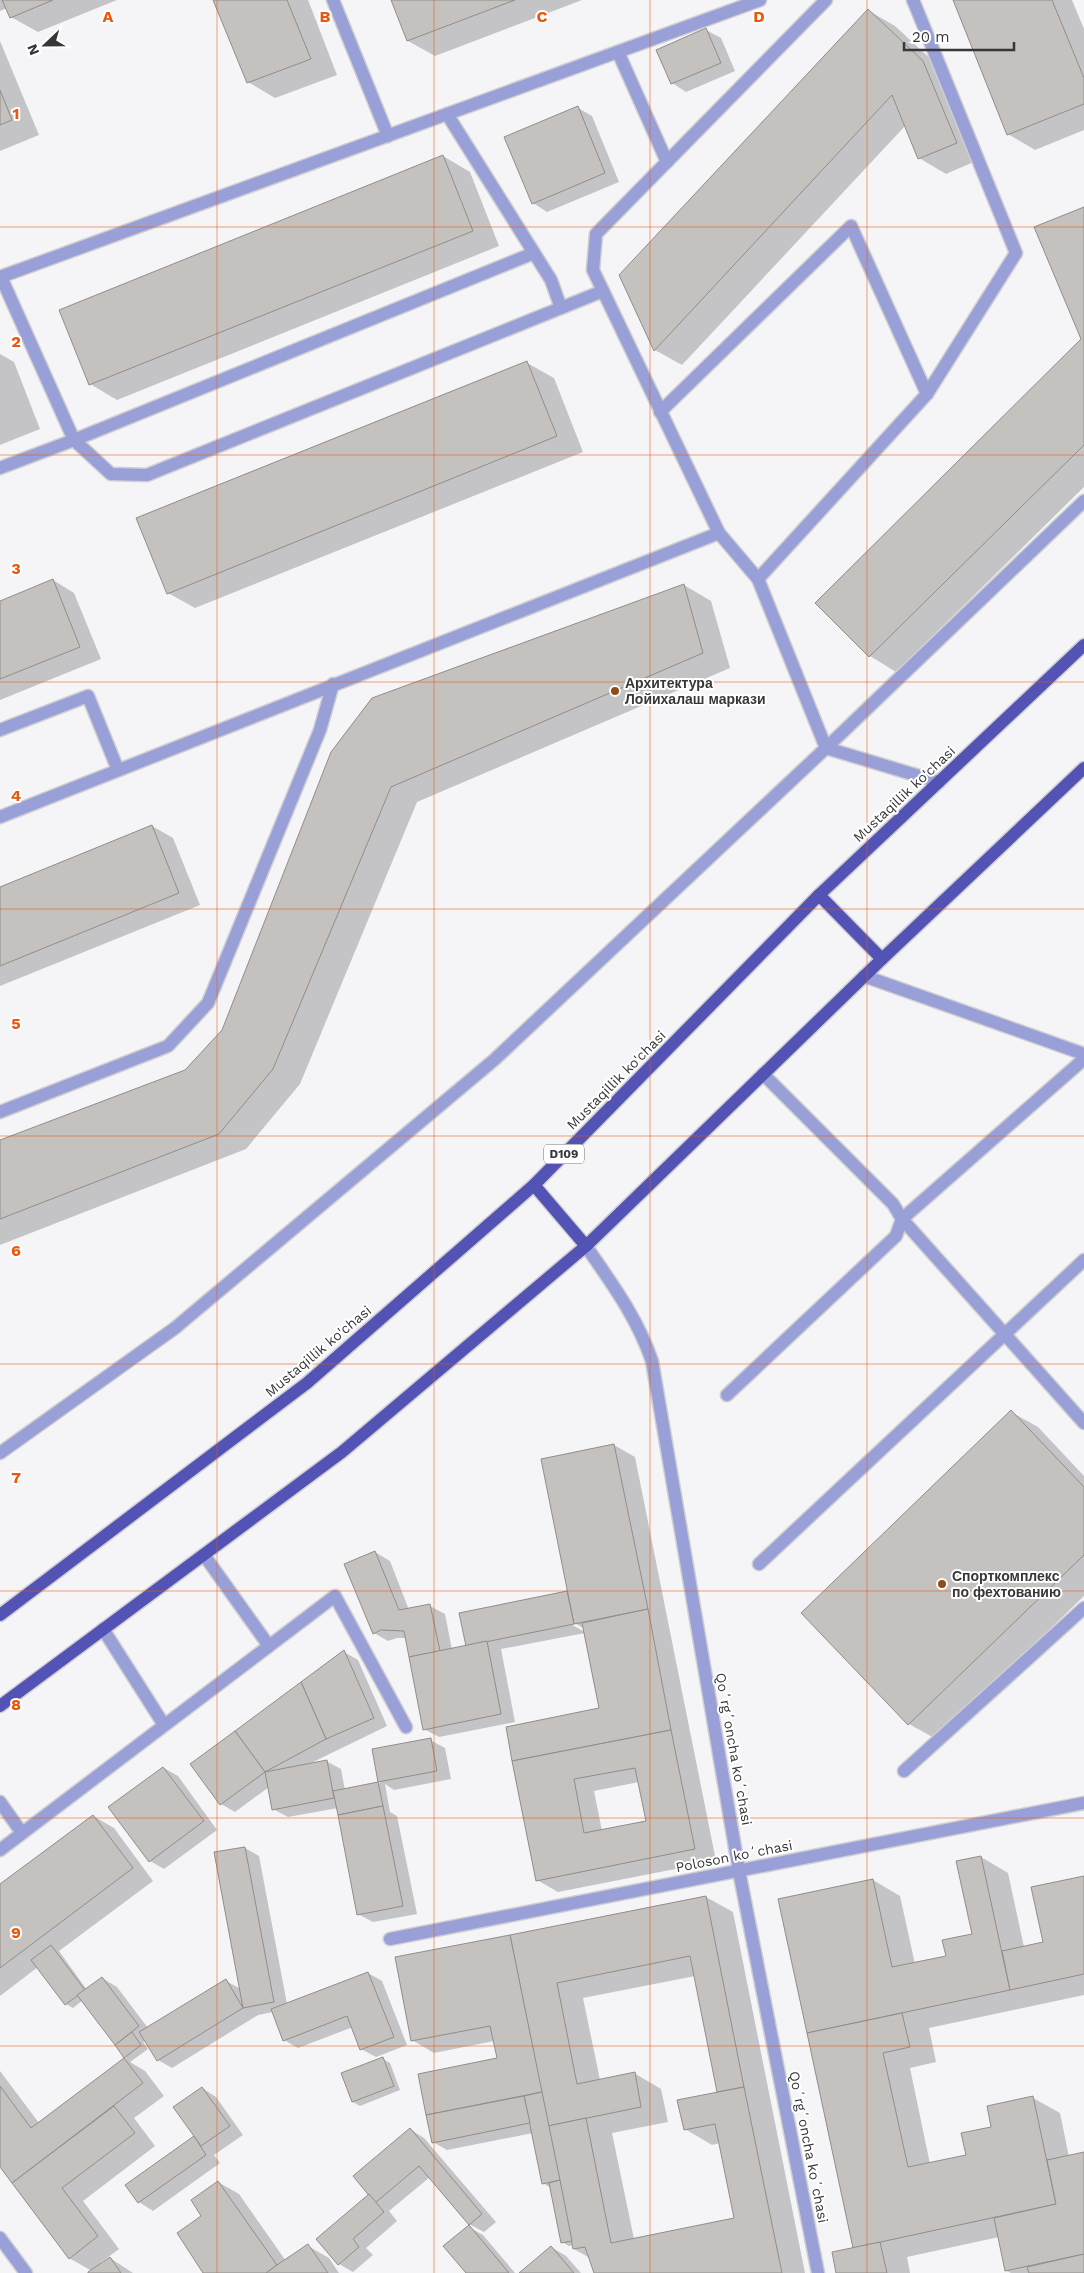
<svg xmlns="http://www.w3.org/2000/svg" width="1084" height="2273" viewBox="0 0 1084 2273" font-family="'Work Sans',sans-serif">
  <rect width="100%" height="100%" fill="#f5f5f8"/>
  <g fill="#0003" fill-rule="evenodd">
    <polygon points="0,0 117,0 38,32 11,17 7,8 0,11"/>
    <polygon points="215,0 308,0 337,75 275,98 248,82"/>
    <polygon points="392,0 582,0 435,56 408,41"/>
    <polygon points="954,0 1072,0 1084,29 1084,130 1035,150 1008,134"/>
    <polygon points="869,11 895,26 950,77 983,158 946,174 919,158 906,125 682,365 655,350"/>
    <polygon points="706,30 721,38 735,71 686,92 672,83"/>
    <polygon points="0,41 39,135 0,151"/>
    <polygon points="578,108 592,116 619,182 547,212 533,203"/>
    <polygon points="443,156 470,172 499,246 117,400 90,384"/>
    <polygon points="1084,208 1084,487 896,672 870,656 1082,340"/>
    <polygon points="0,354 14,362 40,429 0,445"/>
    <polygon points="527,363 554,378 583,452 195,608 168,593"/>
    <polygon points="53,580 74,593 101,659 0,700 0,602"/>
    <polygon points="684,585 711,601 730,668 417,802 300,1084 246,1149 0,1245 0,1142 186,1071 223,1030 332,753"/>
    <polygon points="152,826 173,838 200,905 0,986 0,888"/>
    <polygon points="1011,1412 1038,1427 1084,1476 1084,1596 936,1739 909,1724"/>
    <path d="M 614,1445 L 635,1457 L 716,1861 L 558,1892 L 537,1880 L 507,1728 L 600,1709 L 585,1633 L 501,1649 L 515,1722 L 439,1737 L 424,1729 L 407,1638 L 397,1638 L 388,1641 L 374,1633 L 375,1552 L 390,1561 L 409,1610 L 430,1606 L 445,1614 L 452,1650 L 468,1647 L 566,1592 L 569,1594 L 542,1460 ZM 569,1620 L 585,1629 L 585,1632 L 567,1622 ZM 639,1782 L 647,1822 L 602,1831 L 594,1791 Z"/>
    <polygon points="344,1652 358,1660 387,1726 309,1764 326,1761 341,1769 345,1790 380,1783 374,1750 430,1740 445,1748 451,1779 394,1790 385,1784 390,1812 397,1816 417,1914 373,1922 358,1914 338,1808 288,1817 273,1809 269,1787 235,1812 221,1804"/>
    <polygon points="164,1768 178,1776 217,1830 164,1869 150,1861"/>
    <polygon points="93,1816 114,1828 153,1881 59,1951 87,1990 102,1978 117,1987 148,2028 226,1981 241,1989 245,1848 259,1856 287,2004 368,1973 382,1981 407,2045 376,2057 361,2049 353,2027 298,2048 284,2040 273,2012 258,2015 172,2068 158,2060 146,2040 143,2042 148,2049 130,2062 145,2071 164,2096 134,2118 155,2146 83,2201 119,2249 100,2263 101,2265 110,2258 133,2273 90,2273 92,2271 69,2258 0,2165 0,2071 39,2123 126,2058 83,2000 73,2008 66,2004 38,1967 0,1996 0,1886"/>
    <polygon points="981,1857 1008,1873 1024,1947 1044,1943 1084,1877 1084,1995 929,2028 936,2062 910,2068 930,2164 968,2156 993,2128 1033,2098 1060,2113 1069,2157 1084,2153 1084,2273 1011,2273 1007,2271 999,2237 907,2257 910,2273 838,2273 855,2249 780,1900 873,1880 900,1896 915,1964 947,1957 973,1935"/>
    <path d="M 706,1897 L 733,1912 L 805,2273 L 595,2273 L 590,2258 L 574,2249 L 574,2245 L 569,2246 L 562,2242 L 551,2188 L 543,2183 L 533,2133 L 447,2150 L 433,2142 L 419,2075 L 498,2059 L 494,2041 L 434,2053 L 412,2040 ZM 695,1976 L 719,2093 L 685,2129 L 712,2145 L 720,2143 L 735,2219 L 634,2239 L 612,2133 L 668,2122 L 661,2089 L 634,2073 L 600,2080 L 583,1998 Z"/>
    <polygon points="383,2059 390,2063 400,2090 360,2106 353,2102 343,2074"/>
    <polygon points="202,2088 216,2097 243,2135 214,2155 220,2163 153,2211 139,2202 195,2136"/>
    <polygon points="410,2129 424,2138 496,2222 484,2232 469,2224 430,2177 389,2211 397,2221 366,2248 373,2255 353,2272 339,2264 370,2195"/>
    <polygon points="218,2182 239,2194 286,2261 308,2246 329,2258 339,2273 206,2273 203,2216"/>
    <polygon points="469,2227 483,2235 515,2273 467,2273"/>
    <polygon points="551,2247 566,2256 581,2273 521,2273"/>
  </g>
  <g fill="#c4c1bf" stroke="#908d8b" fill-rule="evenodd">
    <polygon points="2,0 53,0 10,18"/>
    <polygon points="213,0 287,0 311,59 247,83"/>
    <polygon points="391,0 515,0 407,41"/>
    <polygon points="953,0 1052,0 1084,78 1084,104 1007,135"/>
    <polygon points="868,9 923,61 957,143 918,159 892,95 654,351 619,275"/>
    <polygon points="706,28 721,63 671,84 656,50"/>
    <polygon points="0,90 12,120 0,125"/>
    <polygon points="578,106 605,173 532,204 504,137"/>
    <polygon points="443,155 473,231 89,385 59,310"/>
    <polygon points="1084,207 1084,445 869,657 815,603 1081,339 1034,227"/>
    <polygon points="527,361 557,436 167,594 136,518"/>
    <polygon points="53,579 80,647 0,679 0,601"/>
    <polygon points="684,584 703,653 391,787 273,1069 219,1134 0,1219 0,1140 185,1070 222,1030 331,752 372,698"/>
    <polygon points="152,825 179,893 0,966 0,887"/>
    <polygon points="1011,1410 1084,1487 1084,1555 908,1725 801,1613"/>
    <polygon points="614,1444 648,1609 574,1624 541,1459"/>
    <polygon points="375,1551 399,1610 430,1604 440,1651 409,1657 404,1631 381,1630 373,1634 344,1564"/>
    <polygon points="567,1591 574,1624 466,1646 459,1613"/>
    <polygon points="648,1609 671,1730 512,1761 506,1727 599,1708 582,1623"/>
    <polygon points="487,1641 501,1714 423,1730 409,1657"/>
    <polygon points="344,1650 374,1718 326,1739 301,1682"/>
    <polygon points="301,1682 326,1739 265,1772 235,1731"/>
    <path d="M 671,1730 L 695,1849 L 536,1881 L 512,1761 ZM 635,1768 L 646,1821 L 584,1833 L 574,1779 Z"/>
    <polygon points="235,1731 265,1772 220,1805 190,1764"/>
    <polygon points="431,1738 437,1771 378,1782 372,1749"/>
    <polygon points="327,1760 334,1798 272,1810 265,1772"/>
    <polygon points="163,1767 204,1821 149,1862 108,1807"/>
    <polygon points="378,1782 383,1806 338,1815 333,1791"/>
    <polygon points="383,1806 403,1906 357,1915 338,1815"/>
    <polygon points="93,1815 133,1868 0,1968 0,1884"/>
    <polygon points="245,1847 274,2002 243,2008 214,1852"/>
    <polygon points="981,1856 1010,1990 807,2033 778,1899 873,1879 892,1967 946,1956 942,1940 972,1934 956,1861"/>
    <polygon points="1084,1876 1084,1974 1010,1990 1002,1951 1043,1942 1031,1887"/>
    <polygon points="706,1896 744,2087 717,2092 690,1956 557,1983 577,2084 635,2072 641,2107 548,2126 510,1935"/>
    <polygon points="510,1935 542,2092 426,2115 418,2074 497,2058 490,2026 411,2041 395,1957"/>
    <polygon points="51,1945 85,1990 65,2005 31,1960"/>
    <polygon points="368,1972 394,2037 360,2050 347,2016 283,2041 271,2009"/>
    <polygon points="102,1977 139,2026 115,2045 77,1995"/>
    <polygon points="226,1979 243,2008 157,2061 139,2032"/>
    <polygon points="902,2013 910,2047 883,2053 908,2167 966,2155 961,2133 991,2127 987,2106 1033,2096 1056,2204 853,2248 807,2033"/>
    <polygon points="132,2032 141,2045 124,2058 115,2045"/>
    <polygon points="383,2057 394,2086 352,2102 341,2073"/>
    <polygon points="124,2058 143,2083 12,2183 0,2167 0,2086 31,2128"/>
    <polygon points="202,2087 230,2126 201,2146 173,2107"/>
    <polygon points="744,2087 782,2273 594,2273 585,2247 573,2249 548,2126 586,2118 611,2243 734,2218 715,2124 684,2130 677,2100"/>
    <polygon points="542,2092 560,2180 542,2184 524,2096"/>
    <polygon points="524,2096 530,2123 432,2143 426,2115"/>
    <polygon points="114,2106 135,2133 62,2188 98,2236 69,2259 12,2183"/>
    <polygon points="410,2128 482,2214 469,2225 419,2166 375,2203 353,2176"/>
    <polygon points="194,2136 206,2155 138,2203 125,2185"/>
    <polygon points="1084,2152 1084,2254 1005,2271 994,2218 1056,2204 1047,2160"/>
    <polygon points="560,2180 572,2241 561,2243 549,2183"/>
    <polygon points="218,2181 277,2265 266,2273 203,2273 177,2233 201,2216 191,2200"/>
    <polygon points="369,2194 384,2212 353,2239 359,2247 338,2265 316,2239"/>
    <polygon points="469,2225 509,2273 466,2273 443,2246"/>
    <polygon points="880,2242 887,2273 836,2273 832,2252"/>
    <polygon points="308,2244 328,2273 266,2273 277,2265"/>
    <polygon points="551,2246 574,2273 519,2273"/>
    <polygon points="1084,2254 1084,2273 1029,2273 1027,2267"/>
    <polygon points="110,2257 121,2273 88,2273 88,2272"/>
  </g>
  <g fill="none" stroke-linecap="round" stroke-linejoin="round">
    <defs>
      <g id="service">
        <polyline points="333,0 388,136"/>
        <polyline points="826,0 596,234 593,270 719,533 758,579 826,748 939,782"/>
        <polyline points="618,52 667,162"/>
        <polyline points="447,114 551,280 561,308"/>
        <polyline points="0,277 760,0"/>
        <polyline points="1,277 74,440 111,474 147,475 603,291"/>
        <polyline points="660,412 851,226 927,394"/>
        <polyline points="0,468 74,440 534,253"/>
        <polyline points="758,579 927,394 1016,253 913,0"/>
        <polyline points="0,730 88,696 118,770"/>
        <polyline points="0,817 719,533"/>
        <polyline points="864,976 1084,1054"/>
        <polyline points="1084,1059 902,1219 1084,1423"/>
        <polyline points="0,1112 168,1046 208,1003 320,730 333,684"/>
        <polyline points="727,1395 896,1236 902,1219 893,1204 763,1074"/>
        <polyline points="0,1453 175,1328 494,1060 826,748 1084,501"/>
        <polyline points="204,1555 269,1646"/>
        <polyline points="759,1564 1084,1260"/>
        <polyline points="103,1629 164,1725"/>
        <polyline points="904,1771 1084,1608"/>
        <polyline points="0,1802 22,1833"/>
        <polyline points="0,1850 335,1596 406,1727"/>
      </g>
      <g id="minor">
        <path d="M 586,1246 C 612,1284 637,1317 652,1361 L 739,1871 L 818,2273"/>
        <polyline points="390,1939 1084,1803"/>
        <polyline points="0,2238 26,2273"/>
      </g>
      <g id="primary">
        <polyline points="819,895 882,959"/>
        <polyline points="534,1185 586,1246"/>
        <polyline points="0,1615 307,1383 534,1185 819,895 1084,645"/>
        <polyline points="0,1706 342,1452 586,1246 882,959 1084,768"/>
      </g>
    </defs>
    <use href="#service" stroke="#cfcfd2" stroke-width="15"/>
    <use href="#minor" stroke="#cfcfd2" stroke-width="15"/>
    <use href="#primary" stroke="#cfcfd2" stroke-width="15"/>
    <use href="#service" stroke="#999fd7" stroke-width="12"/>
    <use href="#minor" stroke="#999fd7" stroke-width="12"/>
    <use href="#primary" stroke="#5352b5" stroke-width="12"/>
  </g>
  <path fill="none" stroke="#e8590c" stroke-width="1" stroke-opacity="0.55" d="M 217,0 L 217,2273M 434,0 L 434,2273M 650,0 L 650,2273M 867,0 L 867,2273M 0,227 L 1084,227M 0,455 L 1084,455M 0,682 L 1084,682M 0,909 L 1084,909M 0,1136 L 1084,1136M 0,1364 L 1084,1364M 0,1591 L 1084,1591M 0,1818 L 1084,1818M 0,2046 L 1084,2046"/>
  <g fill="#8f4e19" stroke="#fff" stroke-width="2">
    <circle cx="615" cy="691" r="5"/>
    <circle cx="942" cy="1584" r="5"/>
  </g>
  <g text-anchor="middle" dominant-baseline="central" stroke-width="4" stroke-linejoin="round" paint-order="stroke">
    <rect fill="#fff" stroke="#737374" stroke-width="1" x="544" y="1144.5" width="40" height="19" rx="4"/>
    <g font-size="12" font-weight="bold" fill="#373739">
      <text x="564" y="1154">D109</text>
    </g>
    <g font-size="14" font-weight="bold" fill="#373739" stroke="#fff" text-anchor="start">
      <text x="625" y="683">Архитектура<tspan x="625" dy="16">Лойихалаш маркази</tspan></text>
      <text x="952" y="1576">Спорткомплекс<tspan x="952" dy="16">по фехтованию</tspan></text>
    </g>
    <g font-size="14" fill="#373739" stroke="#fff">
      <text transform="translate(904 794) rotate(-43)">Mustaqillik ko'chasi</text>
      <text transform="translate(616 1080) rotate(-45)">Mustaqillik ko'chasi</text>
      <text transform="translate(318 1351) rotate(-40)">Mustaqillik ko'chasi</text>
      <text transform="translate(734 1749) rotate(80)">Qoʻrgʻoncha koʻchasi</text>
      <text transform="translate(734 1856) rotate(-11)">Poloson koʻchasi</text>
      <text transform="translate(809 2147) rotate(79)">Qoʻrgʻoncha koʻchasi</text>
    </g>
  </g>
  <g font-size="16" text-anchor="middle" font-weight="bold" fill="#e8590c" stroke="#fff" stroke-width="4" stroke-linejoin="round" paint-order="stroke">
    <text x="108" y="22">A</text>
    <text x="325" y="22">B</text>
    <text x="542" y="22">C</text>
    <text x="759" y="22">D</text>
    <text x="16" y="119">1</text>
    <text x="16" y="347">2</text>
    <text x="16" y="574">3</text>
    <text x="16" y="801">4</text>
    <text x="16" y="1029">5</text>
    <text x="16" y="1256">6</text>
    <text x="16" y="1483">7</text>
    <text x="16" y="1710">8</text>
    <text x="16" y="1938">9</text>
  </g>
  <g transform="translate(45 45) rotate(248)" stroke="#ffffff" stroke-width="4" paint-order="stroke">
  <path d="M0-4L9 19L0 12L-9 19Z" fill="#373739"/>
  <text y="-8" font-size="14" font-weight="bold" text-anchor="middle" fill="#373739">N</text>
  </g>
  <path d="M904 42v8h110v-8" fill="none" stroke="#373739" stroke-width="2.5"/>
  <text x="912" y="42" font-size="15" fill="#373739" stroke="#ffffff" stroke-width="4" paint-order="stroke">20 m</text>
</svg>
